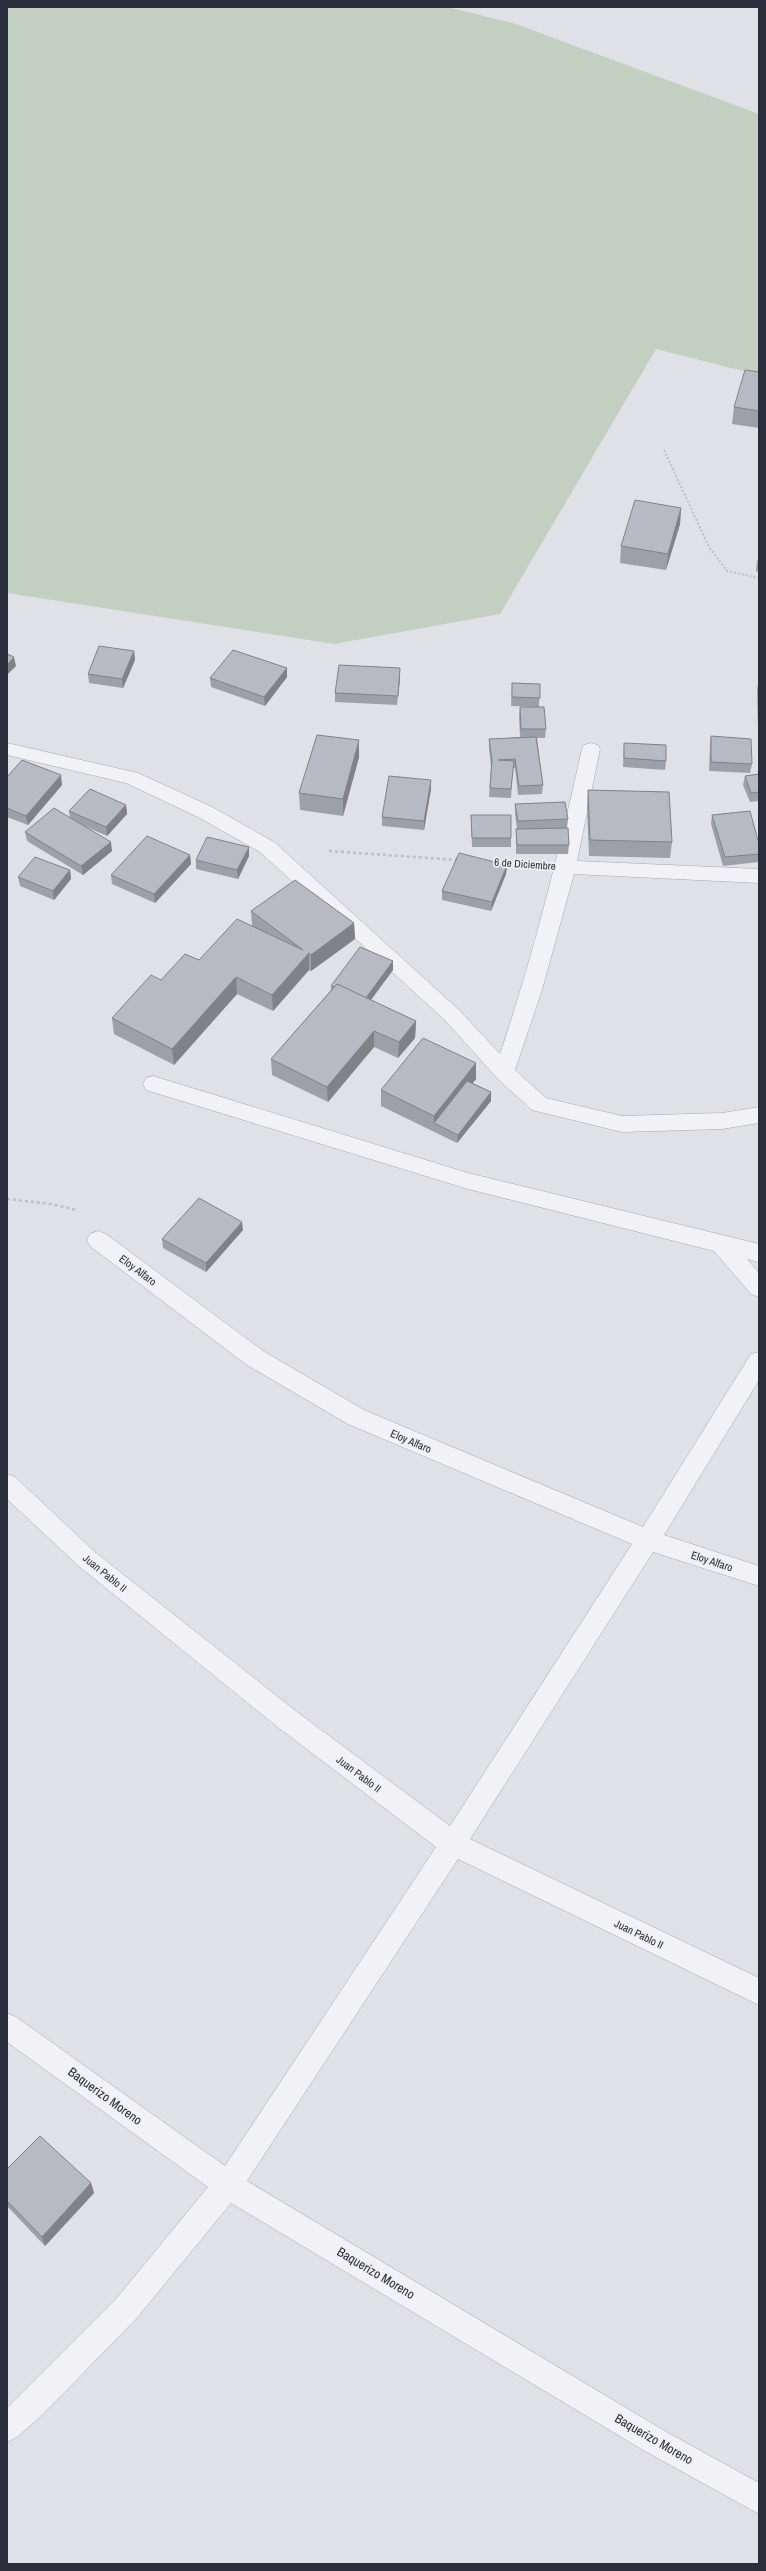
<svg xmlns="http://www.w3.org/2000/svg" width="766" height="2571" viewBox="0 0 766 2571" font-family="'Archivo Narrow',sans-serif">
  <rect width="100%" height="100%" fill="#dfe1e7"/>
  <polygon fill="#c3d0c1" points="7,7 448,7 516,24 759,114 759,375 656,349 500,614 334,644 7,593"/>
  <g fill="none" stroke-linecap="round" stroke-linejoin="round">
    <defs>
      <g id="street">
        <path d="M 7,743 L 138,773 L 212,807 L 274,842 L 459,1010 L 500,1054 C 534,954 559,852 582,749 L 584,745 L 591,743 L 598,745 L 600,749 L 577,861 L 759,869 L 759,883 L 574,874 L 542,990 L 515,1070 L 546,1098 L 622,1116 L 722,1113 L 759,1107 L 759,1123 L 722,1129 L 622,1132 L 532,1110 L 497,1078 L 445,1020 L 260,852 L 198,817 L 126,783 L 7,755 Z"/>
        <polygon points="153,1076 468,1173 759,1244 759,1262 747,1259 759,1273 759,1297 751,1294 714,1251 468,1189 146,1090 143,1084 146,1078"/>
        <polygon points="98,1231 106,1234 263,1351 364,1410 643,1527 751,1354 759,1352 759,1380 664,1535 759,1566 759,1586 653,1552 470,1839 759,1978 759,2005 458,1859 247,2181 663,2430 759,2483 759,2514 643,2450 231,2203 136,2319 42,2415 17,2437 7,2442 7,2408 116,2299 208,2187 7,2042 7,2013 16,2017 225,2166 436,1847 279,1728 80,1567 7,1499 7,1474 15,1477 96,1553 297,1712 450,1826 632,1544 348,1424 247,1365 90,1246 87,1240 90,1234"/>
      </g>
    </defs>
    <use href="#street" stroke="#a5a8b0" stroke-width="1"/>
    <polyline stroke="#bebfc6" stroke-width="2" stroke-dasharray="2 2" stroke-linecap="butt" points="664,450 709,547 727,571 759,578"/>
    <g stroke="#bebfc6" stroke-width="2.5" stroke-dasharray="3 3" stroke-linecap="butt">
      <polyline points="329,851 457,860"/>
      <polyline points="496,862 525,864"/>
      <polyline points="7,1199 52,1204 76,1210"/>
    </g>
    <use href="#street" fill="#f2f2f6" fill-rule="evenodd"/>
  </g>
  <g fill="#9da0a8">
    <polygon points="759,372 759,428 732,424 734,407"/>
    <polygon points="681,508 680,524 666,570 620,563 621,546"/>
    <polygon points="759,557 759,572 756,571 757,562"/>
    <polygon points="134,651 135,660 123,688 89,683 88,674"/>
    <polygon points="287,668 287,677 265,706 211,687 210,678"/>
    <polygon points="400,678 397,705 335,702 335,693"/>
    <polygon points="759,680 759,730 758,730 757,689"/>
    <polygon points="512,683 540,684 539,707 546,729 545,738 537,738 543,785 542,794 518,795 515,768 513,768 511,798 489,797 491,767 489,748 489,739 520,737 519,716 520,707 537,707 511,706"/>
    <polygon points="711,736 752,764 750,773 709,771 710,745"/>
    <polygon points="624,743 666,761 665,770 623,767"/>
    <polygon points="359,757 343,816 300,810 299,793"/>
    <polygon points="759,774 759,801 750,802 743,785 745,776"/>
    <polygon points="7,777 62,785 28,825 7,817"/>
    <polygon points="431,789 424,830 382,826 382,817"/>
    <polygon points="588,790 672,842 670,858 589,856 587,807"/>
    <polygon points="515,804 568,819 567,828 569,845 568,854 516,854 516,829 517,829 515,813"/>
    <polygon points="126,805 127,814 107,836 82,825 112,851 83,875 27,841 25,832 70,818 69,811"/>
    <polygon points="471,815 511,838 511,847 472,847"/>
    <polygon points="712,815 759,844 759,862 723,866 711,824"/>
    <polygon points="190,855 191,864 155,903 112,884 111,875"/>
    <polygon points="249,856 238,879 196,869 196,860"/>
    <polygon points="507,865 506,874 491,911 442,900 442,891"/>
    <polygon points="70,870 71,879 54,900 20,886 18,877"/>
    <polygon points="251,911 354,923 355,939 311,971 309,970 273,1011 237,994 174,1065 114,1034 112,1018 161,980 199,960 252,926"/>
    <polygon points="393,961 393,970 371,1000 416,1021 415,1038 398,1058 374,1047 328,1102 272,1075 271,1059 331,990 331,986"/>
    <polygon points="476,1063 476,1079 472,1083 491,1092 491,1101 457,1143 381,1106 381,1090"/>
    <polygon points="243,1230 206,1272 163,1248 162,1239"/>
    <polygon points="7,2169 91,2183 94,2193 45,2246 7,2206"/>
  </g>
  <g fill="#808288">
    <polygon points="681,508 680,524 666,570 668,554"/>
    <polygon points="134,651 135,660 123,688 122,679"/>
    <polygon points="14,657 16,666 7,675 7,665"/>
    <polygon points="287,668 287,677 265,706 264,697"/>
    <polygon points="400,668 400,678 397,705 398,696"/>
    <polygon points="359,740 359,757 343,816 343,799"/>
    <polygon points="61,775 62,785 28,825 26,816"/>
    <polygon points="431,780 431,789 424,830 424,821"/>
    <polygon points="126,805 127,814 107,836 106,827"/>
    <polygon points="111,842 112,851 83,875 81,866"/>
    <polygon points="249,847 249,856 238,879 237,870"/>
    <polygon points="190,855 191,864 155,903 154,894"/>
    <polygon points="507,865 506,874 491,911 492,902"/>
    <polygon points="70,870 71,879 54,900 53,891"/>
    <polygon points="354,923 355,939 311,971 311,955"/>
    <polygon points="309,953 309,970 273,1011 272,995"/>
    <polygon points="393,961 393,970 364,1009 364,1000"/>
    <polygon points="236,977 237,994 174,1065 172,1049"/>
    <polygon points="416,1021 415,1038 398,1058 399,1042"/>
    <polygon points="374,1031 374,1047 328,1102 327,1087"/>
    <polygon points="476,1063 476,1079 439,1125 434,1123 434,1116"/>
    <polygon points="491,1092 491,1101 457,1143 458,1135"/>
    <polygon points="242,1222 243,1230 206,1272 206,1263"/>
    <polygon points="91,2183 94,2193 45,2246 42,2237"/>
  </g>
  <g fill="#b7bac3" stroke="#808288">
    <polygon points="745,370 759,372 759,411 734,407"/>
    <polygon points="635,500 681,508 668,554 621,546"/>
    <polygon points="99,646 134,651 122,679 88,674"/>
    <polygon points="233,650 287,668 264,697 210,678"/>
    <polygon points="7,654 14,657 7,665"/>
    <polygon points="339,665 400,668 398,696 335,693"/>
    <polygon points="512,683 540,684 540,698 512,697"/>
    <polygon points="520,707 544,707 546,729 521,729"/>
    <polygon points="317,735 359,740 343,799 299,793"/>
    <polygon points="711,736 751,739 752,764 711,762"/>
    <polygon points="536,737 543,785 519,786 515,759 498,760 514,761 511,789 490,788 492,760 489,739"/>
    <polygon points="624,743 666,745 666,761 624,758"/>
    <polygon points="22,760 61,775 26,816 7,808 7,777"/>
    <polygon points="759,774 759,792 751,793 745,776"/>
    <polygon points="389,776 431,780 424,821 382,817"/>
    <polygon points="90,789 126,805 106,827 69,811"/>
    <polygon points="588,790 669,792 672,842 590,840"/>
    <polygon points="565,802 568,819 518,821 515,804"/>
    <polygon points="54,808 111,842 81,866 25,832"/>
    <polygon points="750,811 759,844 759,854 725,857 712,815"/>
    <polygon points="471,815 511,815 511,838 472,838"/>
    <polygon points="568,828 569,845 517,845 516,829"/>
    <polygon points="147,836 190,855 154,894 111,875"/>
    <polygon points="207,837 249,847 237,870 196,860"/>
    <polygon points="459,853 507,865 492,902 442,891"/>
    <polygon points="35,857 70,870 53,891 18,877"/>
    <polygon points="295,880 354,923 311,955 309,953 272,995 236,977 172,1049 112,1018 151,975 161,980 185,954 199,960 237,919 303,950 251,911"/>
    <polygon points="360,947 393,961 366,998 337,984 334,987 331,986"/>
    <polygon points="337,984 416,1021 399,1042 374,1031 327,1087 271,1059"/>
    <polygon points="423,1038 476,1063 434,1116 381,1090"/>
    <polygon points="467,1081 491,1092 458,1135 434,1123"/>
    <polygon points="199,1198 242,1222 206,1263 162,1239"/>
    <polygon points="40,2136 91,2183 42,2237 7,2201 7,2169"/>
  </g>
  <g text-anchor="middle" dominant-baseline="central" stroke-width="3.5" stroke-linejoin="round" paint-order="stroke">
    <g font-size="11" fill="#2a2e3c" stroke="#eff0f5">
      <text transform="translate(525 864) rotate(4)">6 de Diciembre</text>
      <text transform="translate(138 1270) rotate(37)">Eloy Alfaro</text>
      <text transform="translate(411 1441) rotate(23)">Eloy Alfaro</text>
      <text transform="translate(712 1561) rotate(18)">Eloy Alfaro</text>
      <text transform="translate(105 1573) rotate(39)">Juan Pablo II</text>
      <text transform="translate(359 1774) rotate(37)">Juan Pablo II</text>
      <text transform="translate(639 1934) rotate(26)">Juan Pablo II</text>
    </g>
    <g font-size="13" fill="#2a2e3c" stroke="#eff0f5">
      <text transform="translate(105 2096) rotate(36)">Baquerizo Moreno</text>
      <text transform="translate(376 2273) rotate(31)">Baquerizo Moreno</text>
      <text transform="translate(654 2439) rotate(30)">Baquerizo Moreno</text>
    </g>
  </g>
  <rect width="766" height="2571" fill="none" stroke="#2a2e3c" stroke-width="16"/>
</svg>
